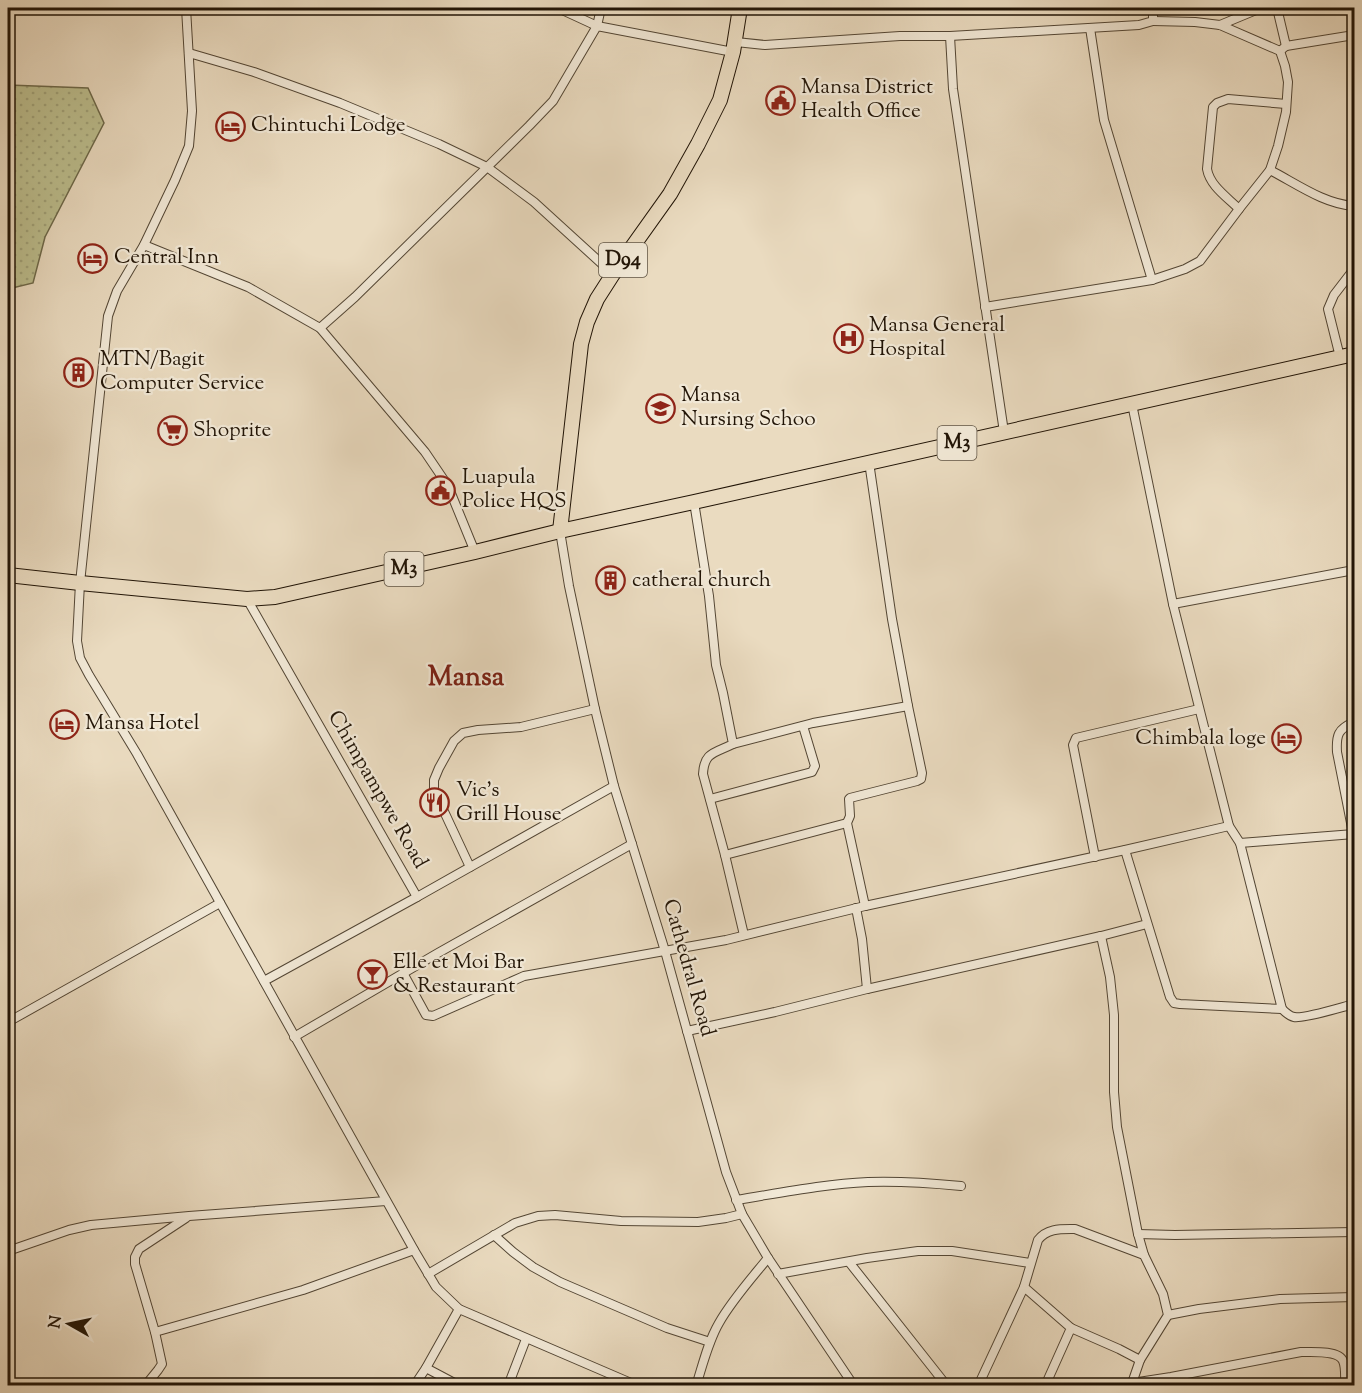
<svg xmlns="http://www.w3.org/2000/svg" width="1362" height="1393" viewBox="0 0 1362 1393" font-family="'Sorts Mill Goudy',serif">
  <defs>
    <pattern id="grass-dots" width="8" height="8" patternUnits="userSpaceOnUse" patternTransform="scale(1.5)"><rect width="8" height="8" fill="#bcbe8e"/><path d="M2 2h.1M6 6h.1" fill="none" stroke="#a1a279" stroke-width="1.8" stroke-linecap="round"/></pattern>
  </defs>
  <rect width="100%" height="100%" fill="#eadbc0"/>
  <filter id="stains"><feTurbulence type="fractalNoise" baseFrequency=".00333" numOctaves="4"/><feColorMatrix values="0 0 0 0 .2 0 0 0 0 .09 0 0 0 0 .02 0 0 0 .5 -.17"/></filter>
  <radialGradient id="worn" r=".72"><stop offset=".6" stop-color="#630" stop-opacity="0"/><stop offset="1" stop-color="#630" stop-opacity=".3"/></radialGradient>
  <polygon fill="url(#grass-dots)" stroke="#6e694a" stroke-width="1.5" points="8,85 88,88 104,123 45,237 33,283 8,289"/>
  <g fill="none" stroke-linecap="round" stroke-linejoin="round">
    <defs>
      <g id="street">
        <polyline points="186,8 192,111 189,146 175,180 144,245 117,291 108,316 80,583 77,641 80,658 89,675 137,754 414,1250 436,1287 459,1309 638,1386"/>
        <polyline points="558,8 597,26 601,8"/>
        <polyline points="1277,8 1286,46"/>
        <polyline points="1220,25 1261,8"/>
        <polyline points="950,36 1139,25 1153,21 1153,8"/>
        <polyline points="736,42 765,45 900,36 950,36 953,89 1004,432"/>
        <polyline points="1280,51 1286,46 1354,35"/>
        <polyline points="189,53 254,72 340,103 439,144 487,167 534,202 613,274"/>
        <path d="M 1270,170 C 1297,184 1324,204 1354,206"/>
        <path d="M 1239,209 C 1227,197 1210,186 1207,169 L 1213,107 L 1217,103 L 1228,99 L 1286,104"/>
        <polyline points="144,245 248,287 320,328 355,297 529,126 553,101 597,26 733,52"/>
        <polyline points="1152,280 1185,269 1200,261 1239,209 1270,170 1278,146 1286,112 1288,82 1285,66 1280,51 1220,25 1195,22 1153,21"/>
        <polyline points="985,307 1152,280 1104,120 1090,28"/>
        <polyline points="320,328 425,452 448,486 475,552"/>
        <polyline points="1340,357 1328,309 1334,295 1354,269"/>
        <path d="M 694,502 L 709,596 L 716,665 L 723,693 L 733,744 C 715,753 704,752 703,774 L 725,855 L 744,935"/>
        <polyline points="560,531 569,586 595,709 614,786 665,951 726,1172 742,1214 768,1258 854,1386"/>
        <polyline points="247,599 417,897 614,786"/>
        <polyline points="1173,604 1354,570"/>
        <path d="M 1354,722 C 1338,729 1336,735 1337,752 L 1354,838"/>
        <polyline points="733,744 813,723 908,706 892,619 869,462"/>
        <polyline points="710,799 812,772 815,766 803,726"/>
        <polyline points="1240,843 1354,834"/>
        <polyline points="1125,850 1170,997 1174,1003 1180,1004 1282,1009 1240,843 1229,826"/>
        <polyline points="725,855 847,823"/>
        <polyline points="1095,857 1073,745 1076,738 1199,709"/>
        <polyline points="470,867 434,790 434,780 439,768 454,741 463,733 478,730 521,727 595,709"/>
        <polyline points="865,906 847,823 850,816 849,799 850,798 917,781 921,779 922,773 908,706"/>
        <polyline points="856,908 862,939 867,989"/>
        <polyline points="1101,936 1110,977 1114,1015 1114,1092 1117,1127 1138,1234 1144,1255"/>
        <polyline points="403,973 426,1015 433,1016 524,976 726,940 865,906 1125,850 1229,826 1173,604 1132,404"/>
        <polyline points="264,981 417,897"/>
        <path d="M 1282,1009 C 1285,1012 1289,1016 1294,1017 C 1304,1019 1342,1007 1354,1004"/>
        <polyline points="8,1022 220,903"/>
        <polyline points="687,1031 775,1012 867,989 1101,936 1147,924"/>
        <polyline points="294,1037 438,953 632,844"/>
        <path d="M 736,1200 C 780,1193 824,1184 868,1182 C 899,1181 930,1183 961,1186"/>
        <polyline points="1138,1234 1175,1235 1354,1232"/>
        <polyline points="494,1235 513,1252 533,1267 560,1282 667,1328 710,1342"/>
        <polyline points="8,1251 69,1230 91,1225 189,1216 386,1201"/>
        <polyline points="849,1262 947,1386"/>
        <polyline points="428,1274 515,1223 538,1216 555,1215 621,1221 698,1222 726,1218 742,1214"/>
        <polyline points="778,1274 867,1258 918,1251 952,1251 1030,1263"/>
        <path d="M 1024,1287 L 1038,1240 C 1047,1228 1061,1229 1075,1229 L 1144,1255 L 1163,1294 L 1168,1315 L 1140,1360"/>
        <polyline points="1168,1315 1199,1309 1280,1299 1354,1297"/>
        <polyline points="1071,1328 1119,1349 1140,1360 1131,1386"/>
        <polyline points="155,1332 303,1290 414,1250"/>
        <polyline points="426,1368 460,1386"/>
        <path d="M 1132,1383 L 1171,1377 L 1301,1352 C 1311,1352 1339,1350 1343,1361 C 1346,1367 1345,1378 1345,1386"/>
        <polyline points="145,1386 158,1370 162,1364 155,1332 135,1264 135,1257 139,1249 186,1218"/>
        <polyline points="414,1386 426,1368 459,1309"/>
        <polyline points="508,1386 526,1339"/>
        <path d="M 696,1386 C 703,1364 708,1342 719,1323 C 732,1300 751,1279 768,1258"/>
        <polyline points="978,1386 1024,1287 1071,1328 1045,1386"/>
      </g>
      <g id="primary">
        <polyline points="560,531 581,344 587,322 597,299 613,274 670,194 698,144 720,100 733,52 740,8"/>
        <polyline points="8,575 80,583 247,599 275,597 475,552 560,531 694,502 1354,354"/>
      </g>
    </defs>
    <use href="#street" stroke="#534634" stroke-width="10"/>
    <use href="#primary" stroke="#211406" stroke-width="16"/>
    <use href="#street" stroke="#f1e8d6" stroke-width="8"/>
    <use href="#primary" stroke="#eadbc0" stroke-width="14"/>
  </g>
  <defs>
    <symbol id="civic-ring" viewBox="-11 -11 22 22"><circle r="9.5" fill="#f1e8d6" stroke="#8f2418" stroke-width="1.5"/><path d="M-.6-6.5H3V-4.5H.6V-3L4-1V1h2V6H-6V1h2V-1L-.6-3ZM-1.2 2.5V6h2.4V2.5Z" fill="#8f2418"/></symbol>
    <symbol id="hotel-ring" viewBox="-11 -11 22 22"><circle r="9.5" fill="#f1e8d6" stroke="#8f2418" stroke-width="1.5"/><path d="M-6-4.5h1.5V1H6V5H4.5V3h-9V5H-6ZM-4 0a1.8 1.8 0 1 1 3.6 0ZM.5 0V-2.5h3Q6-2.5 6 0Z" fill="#8f2418"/></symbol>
    <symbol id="hospital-ring" viewBox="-11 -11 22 22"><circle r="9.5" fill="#f1e8d6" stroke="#8f2418" stroke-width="1.5"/><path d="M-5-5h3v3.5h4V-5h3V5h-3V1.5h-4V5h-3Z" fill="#8f2418"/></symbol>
    <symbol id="building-ring" viewBox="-11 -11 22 22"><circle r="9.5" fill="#f1e8d6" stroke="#8f2418" stroke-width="1.5"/><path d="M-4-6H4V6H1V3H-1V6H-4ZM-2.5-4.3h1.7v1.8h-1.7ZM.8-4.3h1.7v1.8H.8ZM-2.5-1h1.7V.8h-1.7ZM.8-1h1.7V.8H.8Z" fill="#8f2418"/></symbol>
    <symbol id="university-ring" viewBox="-11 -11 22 22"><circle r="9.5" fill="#f1e8d6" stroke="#8f2418" stroke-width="1.5"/><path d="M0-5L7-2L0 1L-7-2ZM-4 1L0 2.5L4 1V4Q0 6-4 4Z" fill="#8f2418"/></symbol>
    <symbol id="supermarket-ring" viewBox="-11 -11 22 22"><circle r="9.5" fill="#f1e8d6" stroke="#8f2418" stroke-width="1.5"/><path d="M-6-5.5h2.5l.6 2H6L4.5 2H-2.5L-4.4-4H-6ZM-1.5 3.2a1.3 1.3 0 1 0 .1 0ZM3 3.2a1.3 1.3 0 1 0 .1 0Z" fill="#8f2418"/></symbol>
    <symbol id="restaurant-ring" viewBox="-11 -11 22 22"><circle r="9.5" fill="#f1e8d6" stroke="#8f2418" stroke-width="1.5"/><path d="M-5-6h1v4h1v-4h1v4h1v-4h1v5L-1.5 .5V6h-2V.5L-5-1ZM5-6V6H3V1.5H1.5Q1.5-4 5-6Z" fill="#8f2418"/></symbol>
    <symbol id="bar-ring" viewBox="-11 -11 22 22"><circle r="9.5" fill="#f1e8d6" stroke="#8f2418" stroke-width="1.5"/><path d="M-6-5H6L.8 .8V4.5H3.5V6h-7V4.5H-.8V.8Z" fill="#8f2418"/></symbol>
  </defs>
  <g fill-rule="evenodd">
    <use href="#civic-ring" x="764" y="84" width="33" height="33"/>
    <use href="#hotel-ring" x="214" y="110" width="33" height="33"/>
    <use href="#hotel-ring" x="76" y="242" width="33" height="33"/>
    <use href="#hospital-ring" x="832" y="322" width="33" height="33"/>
    <use href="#building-ring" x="62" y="356" width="33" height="33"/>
    <use href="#university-ring" x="644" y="392" width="33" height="33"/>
    <use href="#supermarket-ring" x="156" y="414" width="33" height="33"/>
    <use href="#civic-ring" x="424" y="474" width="33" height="33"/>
    <use href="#building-ring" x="594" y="564" width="33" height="33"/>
    <use href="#hotel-ring" x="48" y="708" width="33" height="33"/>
    <use href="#hotel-ring" x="1270" y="722" width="33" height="33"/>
    <use href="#restaurant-ring" x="418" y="786" width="33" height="33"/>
    <use href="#bar-ring" x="356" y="958" width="33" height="33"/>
  </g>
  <g text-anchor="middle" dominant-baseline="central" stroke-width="4.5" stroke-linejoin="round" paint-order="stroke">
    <g fill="#f1e8d6" stroke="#5f5444" stroke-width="1.5">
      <rect x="599" y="243" width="48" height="34" rx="4.5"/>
      <rect x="937.5" y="426" width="39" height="34" rx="4.5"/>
      <rect x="384.5" y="552" width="39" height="34" rx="4.5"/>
    </g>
    <g font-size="20" font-weight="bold" fill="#211406">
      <text x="623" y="260">D94</text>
      <text x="957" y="443">M3</text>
      <text x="404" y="569">M3</text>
    </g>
    <g font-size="21" fill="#211406" stroke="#f1e8d6" text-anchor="start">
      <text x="801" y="88">Mansa District<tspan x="801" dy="24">Health Office</tspan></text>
      <text x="251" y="126">Chintuchi Lodge</text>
      <text x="114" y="258">Central Inn</text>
      <text x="869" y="326">Mansa General<tspan x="869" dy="24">Hospital</tspan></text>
      <text x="100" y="360">MTN/Bagit<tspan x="100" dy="24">Computer Service</tspan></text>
      <text x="681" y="396">Mansa<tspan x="681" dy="24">Nursing Schoo</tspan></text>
      <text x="193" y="431">Shoprite</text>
      <text x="462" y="478">Luapula<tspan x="462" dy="24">Police HQS</tspan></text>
      <text x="632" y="581">catheral church</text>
      <text x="85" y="724">Mansa Hotel</text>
      <text x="1266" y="739" text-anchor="end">Chimbala loge</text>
      <text x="456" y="791">Vic's<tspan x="456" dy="24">Grill House</tspan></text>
      <text x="393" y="963">Elle et Moi Bar<tspan x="393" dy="24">&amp; Restaurant</tspan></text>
    </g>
    <g font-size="21" fill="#211406" stroke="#f1e8d6">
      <text transform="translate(377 790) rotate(60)">Chimpampwe Road</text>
      <text transform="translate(688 968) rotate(74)">Cathedral Road</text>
    </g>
    <g font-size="27" font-weight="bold" fill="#7a1f14" stroke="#f1e8d6">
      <text x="466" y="678">Mansa</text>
    </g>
  </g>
  <rect width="1362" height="1393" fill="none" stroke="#eadbc0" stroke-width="30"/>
  <rect x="9" y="9" width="1344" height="1375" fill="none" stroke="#211406" stroke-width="3"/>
  <rect x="15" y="15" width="1332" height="1363" fill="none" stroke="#211406" stroke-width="1.5"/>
  <g transform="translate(69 1324) rotate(279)" stroke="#f1e8d6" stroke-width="4.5" paint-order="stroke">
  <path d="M0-4.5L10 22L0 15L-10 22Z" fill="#211406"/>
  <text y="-9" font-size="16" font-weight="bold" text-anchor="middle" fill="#211406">N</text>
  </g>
  <rect width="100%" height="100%" filter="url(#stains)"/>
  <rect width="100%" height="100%" fill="url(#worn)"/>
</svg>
